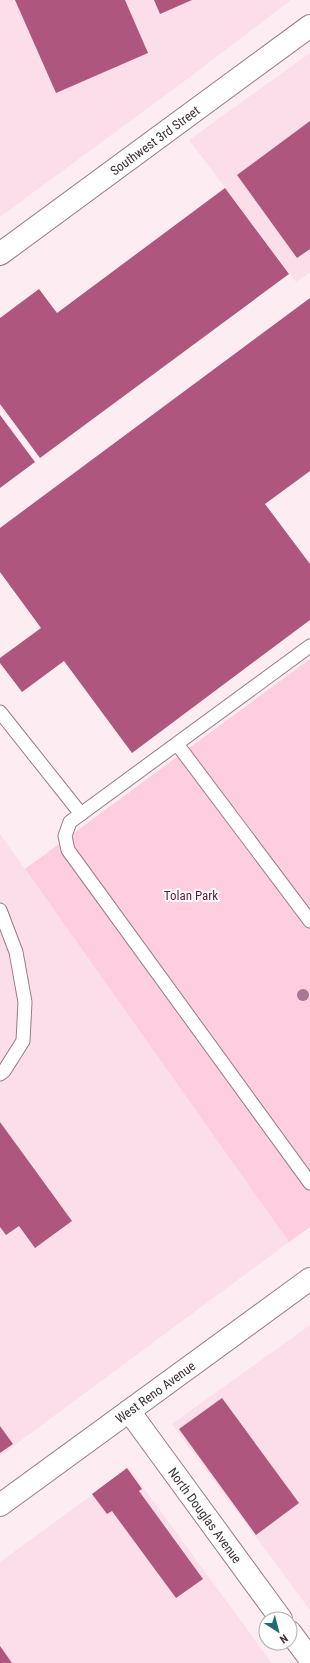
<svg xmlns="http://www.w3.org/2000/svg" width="310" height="1663" viewBox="0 0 310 1663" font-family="'Roboto Condensed',sans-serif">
  <rect width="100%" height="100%" fill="#fdedf3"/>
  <g fill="#fbdee9">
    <polygon points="0,0 291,0 186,80 0,217"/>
    <polygon points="310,53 310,272 296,282 189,140"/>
    <polygon points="0,834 289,1242 0,1456"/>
    <polygon points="310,1325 310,1610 172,1424"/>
    <polygon points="129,1468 272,1663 0,1663 0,1562"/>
  </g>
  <polygon fill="#fecddf" points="310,659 310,1227 289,1242 25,869"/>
  <g fill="#ae567e">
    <polygon points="15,0 125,0 148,53 56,93"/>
    <polygon points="154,0 192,0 160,14"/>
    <polygon points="310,121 310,249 297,258 237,175"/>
    <polygon points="225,188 289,274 40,458 0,404 0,318 39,289 57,313"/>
    <polygon points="310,298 310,471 265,504 310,564 310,620 132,753 64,661 22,692 0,663 0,658 41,628 0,572 0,528"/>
    <polygon points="0,415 35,462 0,488"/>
    <polygon points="0,1122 72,1221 35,1248 19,1226 6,1235 0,1227"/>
    <polygon points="222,1398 299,1503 256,1535 179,1429"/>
    <polygon points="0,1426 13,1444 0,1453"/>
    <polygon points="127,1468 142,1489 139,1491 203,1579 176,1598 112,1511 107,1514 92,1494"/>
    <polygon points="0,1646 12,1663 0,1663"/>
  </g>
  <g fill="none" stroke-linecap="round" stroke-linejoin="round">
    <defs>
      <g id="lane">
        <polyline points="310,646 70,822 65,836 68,850 310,1183"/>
        <polyline points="0,712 81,814"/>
        <polyline points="177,744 310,921"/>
        <polyline points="0,910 16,952 25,1002 23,1041 4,1071 0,1074"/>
      </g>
      <g id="street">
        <path id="s1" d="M 0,254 L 310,26"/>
        <path id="s2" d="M 129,1411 L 281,1619"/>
        <polyline points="290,1632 310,1659"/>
      </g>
      <g id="secondary">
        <path id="s3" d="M 0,1505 L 310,1279"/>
      </g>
    </defs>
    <use href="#lane" stroke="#9c7a87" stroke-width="15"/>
    <use href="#street" stroke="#9c7a87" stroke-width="24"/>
    <use href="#secondary" stroke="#9c7a87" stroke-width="24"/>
    <use href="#lane" stroke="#fff" stroke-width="13"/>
    <use href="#street" stroke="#fff" stroke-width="22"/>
    <use href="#secondary" stroke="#fff" stroke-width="22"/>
  </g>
  <circle fill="#ab7691" cx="303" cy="995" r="6"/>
  <g text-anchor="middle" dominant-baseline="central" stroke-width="4" stroke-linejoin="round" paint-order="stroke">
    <g font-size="13" fill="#3f3036" stroke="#fff">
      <text stroke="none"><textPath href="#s1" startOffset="192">Southwest 3rd Street</textPath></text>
      <text stroke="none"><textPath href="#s3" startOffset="192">West Reno Avenue</textPath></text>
      <text stroke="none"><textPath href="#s2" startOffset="129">North Douglas Avenue</textPath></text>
    </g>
    <g font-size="13" fill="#681541" stroke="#fff">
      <text x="191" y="895">Tolan Park</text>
    </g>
  </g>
  <g transform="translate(278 1631) rotate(144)"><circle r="19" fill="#ffffff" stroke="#b2acaf"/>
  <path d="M0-3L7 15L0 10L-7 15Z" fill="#206c72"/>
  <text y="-6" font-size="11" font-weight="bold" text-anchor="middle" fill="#3f3036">N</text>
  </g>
</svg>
